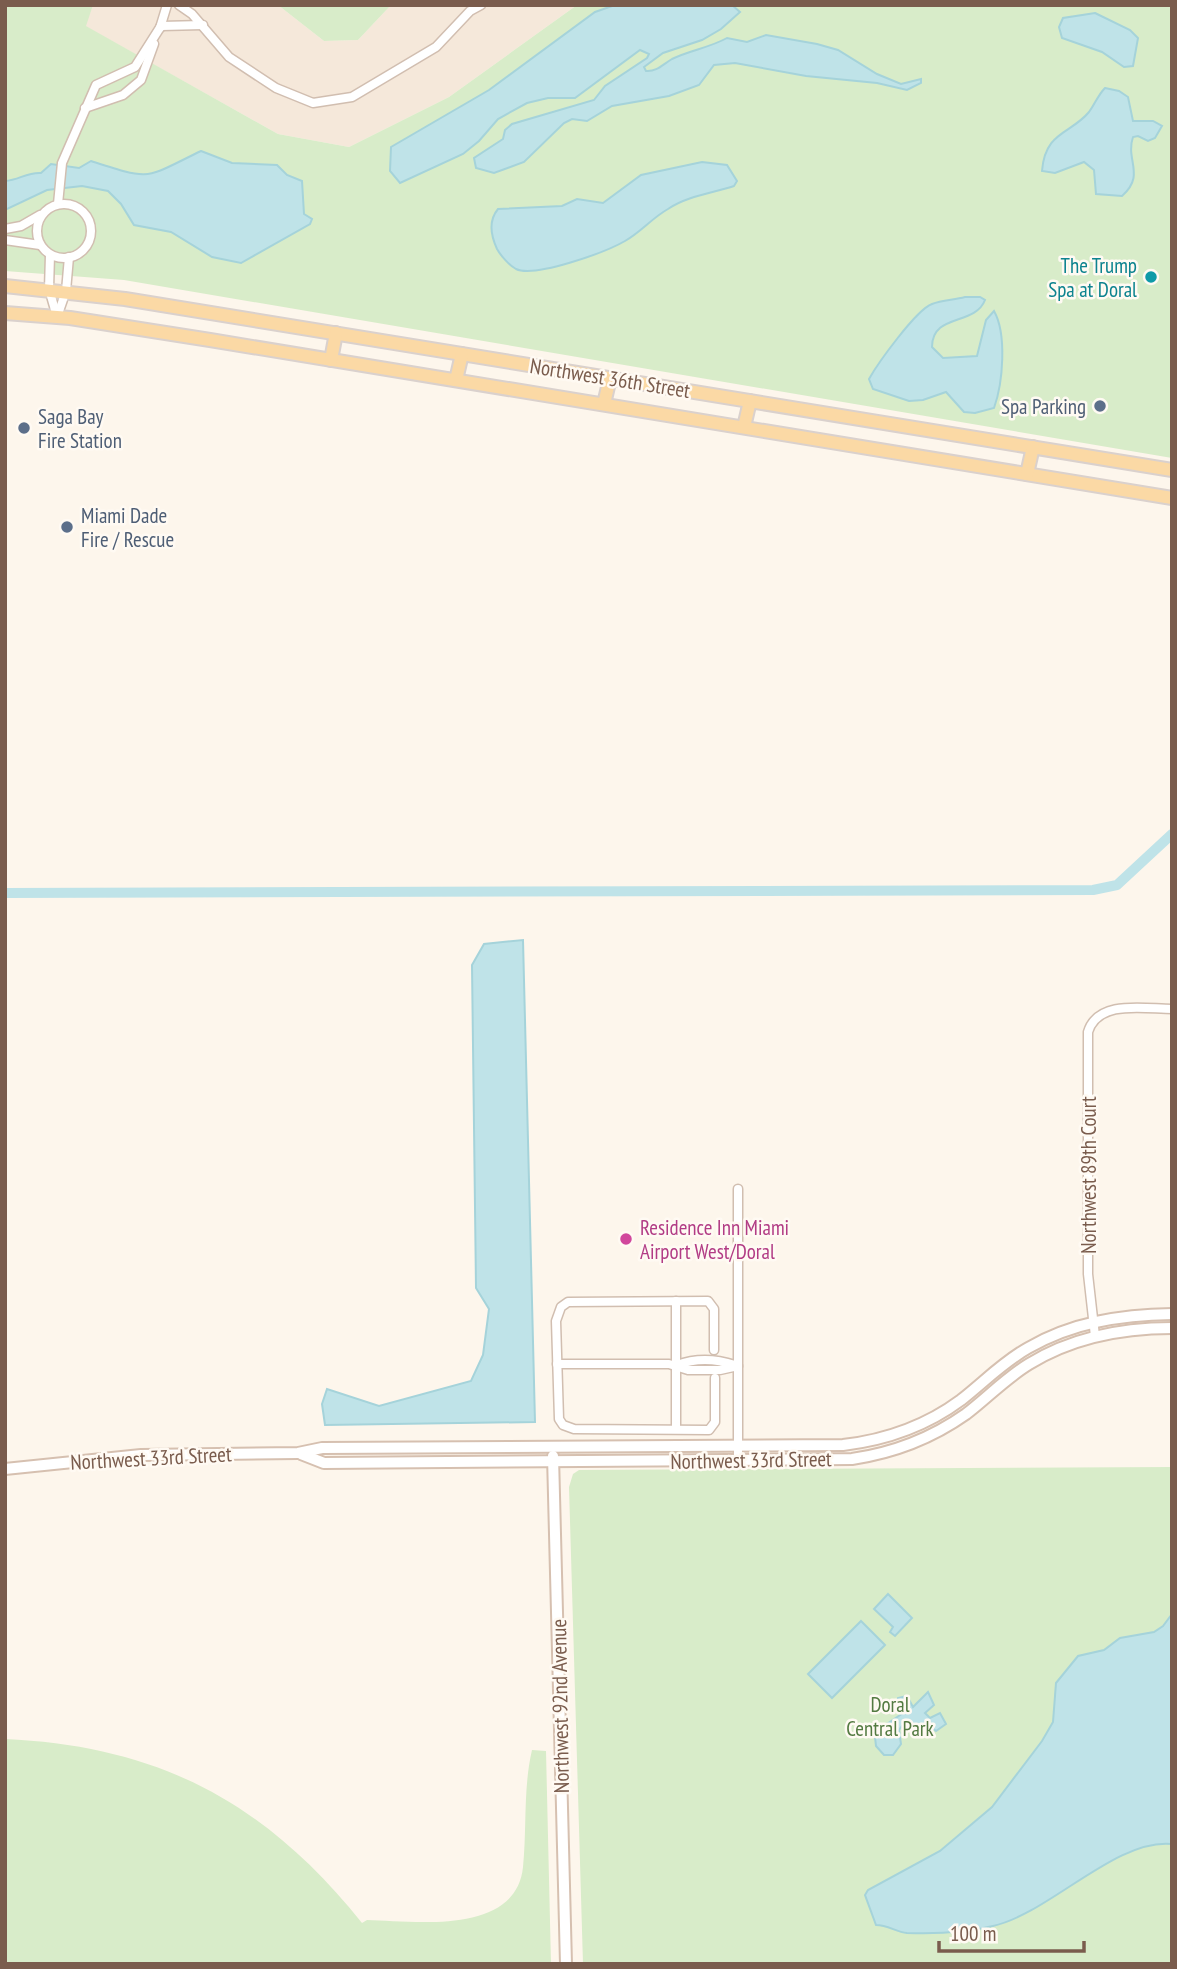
<svg xmlns="http://www.w3.org/2000/svg" width="1177" height="1969" viewBox="0 0 1177 1969" font-family="'PT Sans Narrow',sans-serif">
  <rect width="100%" height="100%" fill="#fdf6ec"/>
  <polygon fill="#f5e8da" points="93,5 278,5 324,41 358,40 391,5 577,5 449,97 349,147 278,134 85,26"/>
  <g fill="#d8ecc9">
    <polygon points="5,5 93,5 86,26 278,134 349,147 449,97 577,5 1172,5 1172,458 124,280 5,271"/>
    <polygon points="278,5 391,5 358,40 324,41"/>
    <polygon points="1172,1467 1172,1964 583,1964 569,1487 573,1474 579,1470"/>
    <path d="M 5,1739 C 160,1746 266,1803 362,1923 L 367,1920 C 414,1921 516,1936 523,1867 C 527,1827 523,1789 532,1750 L 546,1751 L 551,1964 L 5,1964 Z"/>
  </g>
  <g fill="#bfe3e8" stroke="#a5d3da" stroke-width="2">
    <path d="M 615,5 L 732,5 L 740,12 L 721,29 L 702,40 L 663,53 L 644,67 L 646,71 C 657,72 663,64 672,59 C 690,50 709,48 727,38 L 747,42 L 766,35 L 817,44 L 838,50 L 877,74 L 901,84 L 921,79 L 921,83 L 907,90 L 877,83 L 806,76 L 735,63 L 714,65 L 699,85 L 669,96 L 612,106 L 587,121 L 572,119 L 564,123 L 524,162 L 494,173 L 476,168 L 474,158 L 503,139 L 505,130 L 512,124 L 594,100 L 605,86 L 647,58 L 649,54 L 640,50 L 575,98 L 548,98 L 527,103 L 498,119 L 479,141 L 463,154 L 400,183 L 390,171 L 391,147 L 489,90 L 595,12 Z"/>
    <polygon points="1095,13 1130,30 1138,38 1133,66 1124,67 1102,52 1062,38 1059,27 1063,18"/>
    <path d="M 1105,88 L 1119,91 L 1128,97 L 1133,121 L 1153,121 L 1162,126 L 1155,138 L 1148,141 L 1138,136 L 1133,137 C 1125,160 1146,175 1122,196 L 1096,194 L 1094,170 L 1084,162 L 1055,173 L 1042,171 C 1045,131 1071,134 1089,112 C 1095,104 1098,95 1105,88 Z"/>
    <path d="M 201,151 L 232,163 L 277,165 L 287,175 L 302,181 L 304,214 L 312,219 L 310,224 L 241,263 L 212,257 L 171,232 L 134,225 L 121,204 L 108,191 L 82,186 L 47,190 L 5,210 L 5,181 C 19,180 27,172 41,173 L 51,164 L 79,168 L 91,161 C 153,181 143,179 201,151 Z"/>
    <path d="M 702,162 L 727,165 L 737,181 L 734,186 C 713,193 687,196 668,209 C 652,218 641,232 625,241 C 606,252 535,278 516,269 C 509,265 501,256 497,249 C 491,236 488,221 498,209 L 562,206 L 577,199 L 603,203 L 641,175 Z"/>
    <path d="M 965,297 L 980,297 L 985,300 C 975,326 932,313 932,347 L 943,358 L 977,356 L 986,320 L 994,311 C 1007,334 1003,383 994,408 L 975,413 L 964,412 L 946,392 L 923,400 L 909,401 L 873,389 L 869,379 C 878,363 916,310 932,304 C 942,300 954,300 965,297 Z"/>
    <polygon points="523,940 535,1422 325,1425 322,1404 327,1389 379,1406 471,1381 483,1355 489,1309 476,1288 472,965 484,944"/>
    <polygon points="888,1594 912,1618 895,1636 890,1632 893,1627 874,1609"/>
    <path d="M 1172,1614 L 1172,1844 C 1116,1838 1050,1913 993,1926 C 965,1933 936,1934 907,1933 C 896,1932 888,1925 876,1925 L 865,1895 L 868,1890 L 940,1851 L 992,1807 L 1042,1741 L 1053,1722 L 1056,1683 L 1078,1656 L 1104,1650 L 1120,1638 L 1154,1632 L 1163,1626 Z"/>
    <polygon points="861,1621 885,1645 832,1698 808,1674"/>
    <polygon points="928,1692 934,1705 925,1713 930,1718 940,1713 946,1724 936,1731 931,1727 918,1733 908,1725 902,1726 899,1730 901,1744 893,1755 884,1755 876,1746 875,1737 884,1726 903,1713 897,1705 898,1698 907,1696 913,1707"/>
  </g>
  <g fill="none" stroke-linecap="round" stroke-linejoin="round">
    <polyline stroke="#bfe3e8" stroke-width="10" points="5,893 1093,890 1117,885 1172,834"/>
    <defs>
      <g id="street">
        <polyline points="179,5 192,14 229,57 276,88 313,103 352,97 436,47 470,11 481,5"/>
        <polyline points="161,26 203,25"/>
        <polyline points="160,28 167,5"/>
        <polyline points="85,108 123,95 141,80 154,44"/>
        <circle cx="64" cy="231" r="27"/>
        <polyline points="58,204 62,163 96,85 135,67 161,26"/>
        <polyline points="5,229 21,226 40,215"/>
        <polyline points="5,240 40,245"/>
        <polyline points="50,255 49,289 57,317"/>
        <polyline points="57,317 66,291 69,257"/>
        <polyline points="676,1301 676,1429"/>
        <path d="M 1095,1336 L 1088,1274 L 1088,1032 C 1098,999 1145,1009 1172,1009"/>
        <polyline points="714,1350 714,1309 708,1301 568,1302 561,1307 556,1321 559,1419 563,1425 574,1429 709,1430 715,1422 715,1378"/>
        <polyline points="557,1364 669,1364 688,1370 720,1370 738,1366"/>
        <path d="M 677,1365 C 696,1358 716,1359 735,1365"/>
        <polyline points="738,1461 738,1189"/>
      </g>
      <g id="secondary">
        <path d="M 301,1454 L 324,1463 L 852,1459 C 893,1453 932,1438 966,1414 C 987,1398 1006,1378 1029,1364 C 1073,1337 1121,1328 1172,1328"/>
        <polyline points="553,1456 566,1964"/>
        <path d="M 5,1469 L 141,1455 L 298,1453 L 322,1448 L 843,1445 C 886,1440 926,1426 961,1400 C 984,1382 1003,1362 1028,1348 C 1073,1322 1121,1315 1172,1314"/>
      </g>
      <g id="primary">
        <polyline points="5,286 125,299 1172,470"/>
        <polyline points="5,313 70,318 210,340 1172,498"/>
        <polyline points="331,360 336,333"/>
        <polyline points="456,380 462,354"/>
        <polyline points="604,404 610,378"/>
        <polyline points="744,427 750,401"/>
        <polyline points="1027,474 1033,447"/>
      </g>
    </defs>
    <use href="#street" stroke="#d1beb0" stroke-width="11"/>
    <use href="#secondary" stroke="#d6c0b0" stroke-width="14"/>
    <use href="#primary" stroke="#dad1cd" stroke-width="16"/>
    <use href="#street" stroke="#fff" stroke-width="8"/>
    <use href="#secondary" stroke="#fff" stroke-width="10"/>
    <use href="#primary" stroke="#fbd9a5" stroke-width="12"/>
  </g>
  <circle fill="#0f9aa8" stroke="#fffaf3" stroke-width="2.5" cx="1151" cy="277" r="7"/>
  <g fill="#5c6f8a" stroke="#fffaf3" stroke-width="2.5">
    <circle cx="1100" cy="406" r="7"/>
    <circle cx="24" cy="428" r="7"/>
    <circle cx="67" cy="527" r="7"/>
  </g>
  <circle fill="#d1479c" stroke="#fffaf3" stroke-width="2.5" cx="626" cy="1239" r="7"/>
  <g text-anchor="middle" dominant-baseline="central" stroke-width="5" stroke-linejoin="round" paint-order="stroke">
    <g font-size="21" fill="#0d838f" stroke="#fffaf3" text-anchor="end">
      <text x="1137" y="265">The Trump<tspan x="1137" dy="24">Spa at Doral</tspan></text>
    </g>
    <g font-size="21" fill="#7a5c4d" stroke="#fffaf3">
      <text transform="translate(610 378) rotate(9)">Northwest 36th Street</text>
      <text transform="translate(1088 1175) rotate(-90)">Northwest 89th Court</text>
      <text transform="translate(151 1458) rotate(-3)">Northwest 33rd Street</text>
      <text transform="translate(751 1460) rotate(-1)">Northwest 33rd Street</text>
      <text transform="translate(560 1706) rotate(-91)">Northwest 92nd Avenue</text>
    </g>
    <g font-size="21" fill="#4e5e75" stroke="#fffaf3" text-anchor="start">
      <text x="1086" y="406" text-anchor="end">Spa Parking</text>
      <text x="38" y="416">Saga Bay<tspan x="38" dy="24">Fire Station</tspan></text>
      <text x="81" y="515">Miami Dade<tspan x="81" dy="24">Fire / Rescue</tspan></text>
    </g>
    <g font-size="21" fill="#b23c85" stroke="#fffaf3" text-anchor="start">
      <text x="640" y="1227">Residence Inn Miami<tspan x="640" dy="24">Airport West/Doral</tspan></text>
    </g>
    <g font-size="21" fill="#537a41" stroke="#fffaf3">
      <text x="890" y="1704">Doral<tspan x="890" dy="24">Central Park</tspan></text>
    </g>
  </g>
  <rect width="1177" height="1969" fill="none" stroke="#7a5c4d" stroke-width="14"/>
  <path d="M939 1941v10h145v-10" fill="none" stroke="#7a5c4d" stroke-width="3.5"/>
  <text x="950" y="1941" font-size="21" fill="#7a5c4d" stroke="#fffaf3" stroke-width="5" paint-order="stroke">100 m</text>
</svg>
